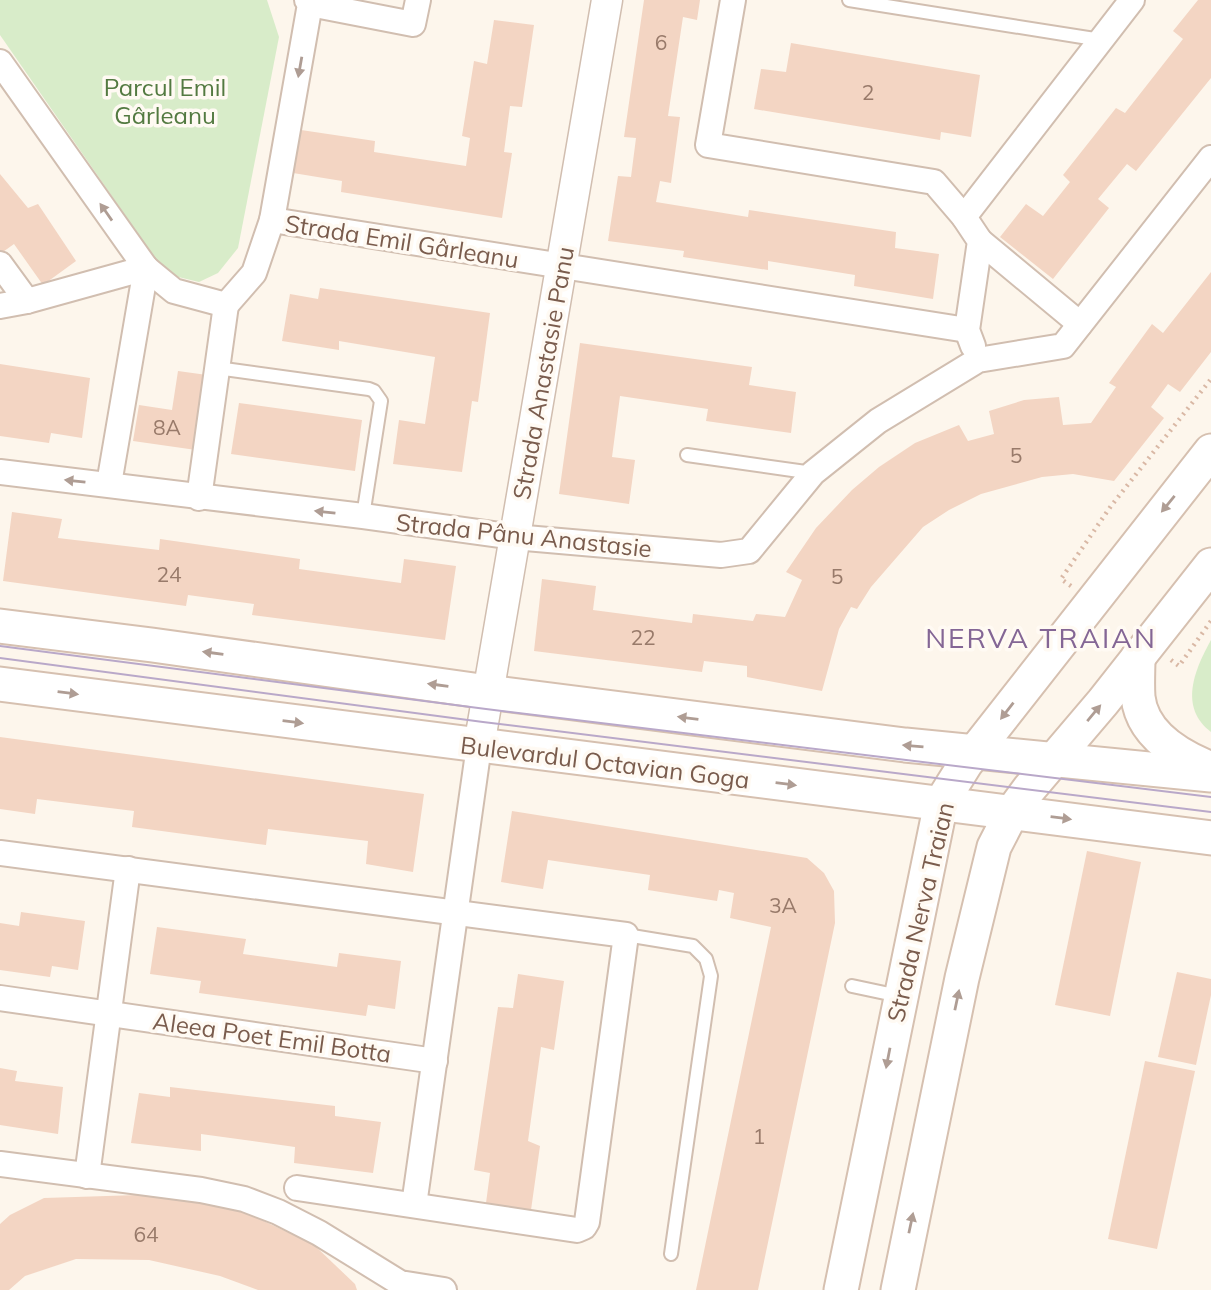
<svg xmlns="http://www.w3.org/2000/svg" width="1211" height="1290" viewBox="0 0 1211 1290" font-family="Mulish,sans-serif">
  <rect width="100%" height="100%" fill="#fdf6ec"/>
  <g fill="#d8ecc9">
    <polygon points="0,0 267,0 279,37 238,248 218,273 199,282 166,274 0,35"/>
    <path d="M 1211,640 L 1211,732 C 1178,707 1195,669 1211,640 Z"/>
  </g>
  <g fill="#f3d5c3">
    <polygon points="644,0 700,0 697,20 683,17 668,116 680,117 671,183 660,181 656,202 748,217 749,210 896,232 895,248 939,254 933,299 854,286 855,275 768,261 768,270 683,257 684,251 608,241 618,176 631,177 636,138 624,137"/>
    <polygon points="1198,0 1211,0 1211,78 1136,171 1127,164 1098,199 1109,208 1053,279 1000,237 1026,204 1043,216 1070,182 1063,175 1116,108 1125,113 1183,39 1173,31"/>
    <polygon points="494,20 534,25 522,107 510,106 504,152 512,153 502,218 341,192 342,181 293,173 301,130 375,141 374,152 466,166 470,138 462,136 474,61 487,64"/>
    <polygon points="791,43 980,75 971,137 941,132 940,140 754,109 761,69 786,72"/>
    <polygon points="0,174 28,208 38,204 76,261 43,285 14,244 0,254"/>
    <polygon points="1211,272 1211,352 1180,392 1168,384 1151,407 1164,418 1114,481 1073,474 1042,477 981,494 949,510 923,527 871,587 857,609 851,607 839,629 822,691 747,677 747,666 704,661 702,672 534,651 542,579 596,586 593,610 692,623 693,614 753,621 756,614 785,617 802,580 786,572 816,528 852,490 879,467 915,443 959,425 968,441 994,434 989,411 1024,400 1059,397 1063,425 1091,423 1116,387 1109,383 1152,324 1163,333"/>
    <polygon points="320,288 490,313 478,402 472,401 462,472 393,464 399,420 425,424 435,357 339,341 339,350 282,341 290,294 318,299"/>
    <polygon points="580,343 752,367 749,385 796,392 791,433 706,421 708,409 620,396 612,457 635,460 629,504 559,494"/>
    <polygon points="0,364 90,378 82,438 51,433 49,443 0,436"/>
    <polygon points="178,371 207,375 196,450 133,441 139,405 172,410"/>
    <polygon points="239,403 362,420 355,471 231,454"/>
    <polygon points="12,512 62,519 58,538 159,550 160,539 300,559 299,569 401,583 404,559 456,566 445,640 252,615 254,604 188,595 186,606 3,581"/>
    <polygon points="0,737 424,794 413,872 366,864 368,841 268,829 266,845 132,827 134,811 37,799 35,814 0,809"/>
    <polygon points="512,811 807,858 824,873 834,891 835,923 758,1290 696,1290 771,927 730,918 734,893 719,890 717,901 648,890 650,875 548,860 543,889 501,882"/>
    <polygon points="1087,851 1141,862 1110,1016 1055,1005"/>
    <polygon points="21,912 85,921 78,970 52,966 50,977 0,970 0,923 19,926"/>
    <polygon points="157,927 246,939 243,954 337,967 339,953 401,961 395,1009 368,1005 366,1016 199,993 201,981 150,974"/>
    <polygon points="1177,972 1211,979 1211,995 1196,1065 1158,1057"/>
    <polygon points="518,974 564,981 554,1050 541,1047 528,1141 540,1146 531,1210 486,1203 490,1173 474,1170 498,1007 513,1008"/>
    <polygon points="1145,1061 1195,1071 1157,1249 1108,1239"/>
    <polygon points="0,1068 17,1071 15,1081 63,1087 58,1134 0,1125"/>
    <polygon points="170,1087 335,1106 335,1116 381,1122 373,1173 294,1163 295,1147 201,1134 201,1151 131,1143 139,1093 170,1097"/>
    <polygon points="169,1194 242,1211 313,1244 355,1284 357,1290 258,1290 220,1276 149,1260 76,1259 25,1276 9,1290 0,1290 0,1224 10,1215 44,1198"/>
  </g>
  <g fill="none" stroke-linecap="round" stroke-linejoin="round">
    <defs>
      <g id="service">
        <polyline points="849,0 1101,40"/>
        <polyline points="217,368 369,389 374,391 381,401 363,516"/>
        <polyline points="687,455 813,473"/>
        <polyline points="626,935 693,946 706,959 711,976 671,1254"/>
        <polyline points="852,986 899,996"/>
      </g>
      <g id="minor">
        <polyline points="733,0 708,145 934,182 964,217"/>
        <polyline points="310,4 413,24 418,0"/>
        <polyline points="0,62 146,268 174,291 226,305 254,273 272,220 310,4 307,0"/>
        <polyline points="272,220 967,330"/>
        <polyline points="980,241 1080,324"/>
        <polyline points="0,264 27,301"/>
        <polyline points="0,306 27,301 146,268"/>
        <polyline points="973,346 967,330 980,241 964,217 1132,0"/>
        <polyline points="0,472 363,516 514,537 721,555 749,551 813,473 878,421 978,360 1063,346 1211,158"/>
        <polyline points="109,484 146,268"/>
        <polyline points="199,498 226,305"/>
        <polyline points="0,853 626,935 587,1222 584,1227 577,1230 297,1188"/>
        <polyline points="0,998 435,1061"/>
        <polyline points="0,1164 201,1190 244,1199 278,1212 319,1233 400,1283 444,1290"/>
        <polyline points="87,1176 128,869"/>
        <polyline points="414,1205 479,746"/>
      </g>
      <polyline id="tertiary" points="479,746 607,0"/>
      <g id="secondary">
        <polyline points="0,626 152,645 488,692 905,745 1211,775"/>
        <path d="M 1138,657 C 1138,670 1137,684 1138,697 C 1142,734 1177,755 1209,768"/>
        <polyline points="0,684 1211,838"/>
        <polyline points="841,1290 941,803 966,763 1211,451"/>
        <polyline points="898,1290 962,978 994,847 1012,812 1029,789 1103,702 1211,565"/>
      </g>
    </defs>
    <use href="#service" stroke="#d1beb0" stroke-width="16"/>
    <use href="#minor" stroke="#d1beb0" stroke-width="28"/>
    <use href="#tertiary" stroke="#d1beb0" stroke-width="33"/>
    <use href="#secondary" stroke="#d6c0b0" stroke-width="37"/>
    <g stroke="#d9b8a5" stroke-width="4.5" stroke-dasharray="2 5" stroke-linecap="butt">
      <polyline points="1071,586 1061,579 1111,506 1211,379"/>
      <polyline points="1171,660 1179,666 1211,621"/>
    </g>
    <use href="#service" stroke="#fff" stroke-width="12"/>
    <use href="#minor" stroke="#fff" stroke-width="24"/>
    <use href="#tertiary" stroke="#fff" stroke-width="30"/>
    <use href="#secondary" stroke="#fff" stroke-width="33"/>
    <g stroke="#b9a8c9" stroke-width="2">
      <polyline points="0,646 486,709 1211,797"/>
      <polyline points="0,658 483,722 1211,812"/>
    </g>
  </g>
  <defs><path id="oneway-solid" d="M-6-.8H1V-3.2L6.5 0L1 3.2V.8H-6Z" transform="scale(1.75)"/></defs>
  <g fill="#af9d94">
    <use href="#oneway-solid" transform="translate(300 67) rotate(100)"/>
    <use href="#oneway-solid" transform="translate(106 212) rotate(-125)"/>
    <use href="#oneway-solid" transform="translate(75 481) rotate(-174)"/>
    <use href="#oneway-solid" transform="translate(1168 504) rotate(129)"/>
    <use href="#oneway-solid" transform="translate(325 512) rotate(-174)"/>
    <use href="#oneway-solid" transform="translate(213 653) rotate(-172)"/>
    <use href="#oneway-solid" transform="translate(438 685) rotate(-172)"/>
    <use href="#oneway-solid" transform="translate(68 693) rotate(7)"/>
    <use href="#oneway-solid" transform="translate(1007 711) rotate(128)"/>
    <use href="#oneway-solid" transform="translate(1094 713) rotate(-50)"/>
    <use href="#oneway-solid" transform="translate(688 718) rotate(-173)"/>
    <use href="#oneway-solid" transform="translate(293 722) rotate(7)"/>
    <use href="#oneway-solid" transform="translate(913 746) rotate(-175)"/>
    <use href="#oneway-solid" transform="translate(786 784) rotate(7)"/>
    <use href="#oneway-solid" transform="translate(1061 818) rotate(7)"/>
    <use href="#oneway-solid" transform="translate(957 1000) rotate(-78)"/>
    <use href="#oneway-solid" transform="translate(888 1058) rotate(101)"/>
    <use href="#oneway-solid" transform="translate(911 1223) rotate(-78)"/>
  </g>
  <g text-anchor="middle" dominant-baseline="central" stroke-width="7" stroke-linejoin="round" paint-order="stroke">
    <g font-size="21" fill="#987a6a">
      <text x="661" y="42">6</text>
      <text x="868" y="92">2</text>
      <text x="167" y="427">8A</text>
      <text x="1016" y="455">5</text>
      <text x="169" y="574">24</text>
      <text x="837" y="576">5</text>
      <text x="643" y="637">22</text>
      <text x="783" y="905">3A</text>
      <text x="759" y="1136">1</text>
      <text x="146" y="1234">64</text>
    </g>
    <g font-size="24" fill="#537a41" stroke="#fffaf3">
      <text x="165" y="87">Parcul Emil<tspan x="165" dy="28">Gârleanu</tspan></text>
    </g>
    <g font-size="24" fill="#7a5c4d" stroke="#fffaf3">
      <text transform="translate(402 241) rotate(9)">Strada Emil Gârleanu</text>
      <text transform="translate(543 373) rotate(-80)">Strada Anastasie Panu</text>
      <text transform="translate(524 535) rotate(6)">Strada Pânu Anastasie</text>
      <text transform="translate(605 762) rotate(7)">Bulevardul Octavian Goga</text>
      <text transform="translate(920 912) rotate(-77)">Strada Nerva Traian</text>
      <text transform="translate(272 1037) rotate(8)">Aleea Poet Emil Botta</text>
    </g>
    <g font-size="28" letter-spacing="2" fill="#846695" stroke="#fffaf3">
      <text x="1041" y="637">NERVA TRAIAN</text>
    </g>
  </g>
</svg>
